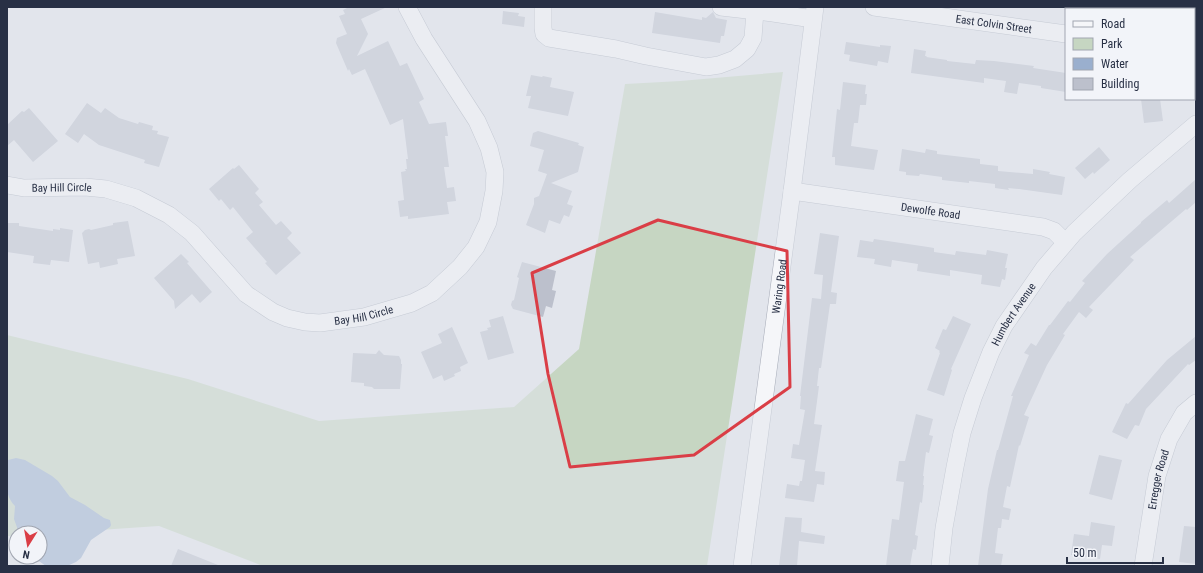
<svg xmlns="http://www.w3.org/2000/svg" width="1203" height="573" viewBox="0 0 1203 573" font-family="'Roboto Condensed',sans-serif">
  <rect width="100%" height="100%" fill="#e2e5ec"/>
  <polygon fill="#c6d6c2" points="783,72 707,566 263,566 159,526 40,534 40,533 16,533 16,536 7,536 7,335 188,379 319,421 514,407 579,349 625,84 680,81"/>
  <path fill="#9aafce" d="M 16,458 L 25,460 L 52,476 L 58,481 L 70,497 L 85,505 L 104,518 L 110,520 L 111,525 L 110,527 L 91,540 L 81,558 L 76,562 L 67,566 L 46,566 L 33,557 L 40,557 L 40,533 L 19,533 L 14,519 L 15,506 C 3,494 7,477 7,461 L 8,460 Z"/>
  <g fill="#bcc0cc">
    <polygon points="349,7 387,7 361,19 368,34 357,56 388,41 400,66 407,63 424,99 419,102 429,124 446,122 448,136 445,136 449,167 444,167 447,188 454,187 456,201 447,202 449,214 408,219 408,216 400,217 398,201 404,200 401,172 406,171 405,169 407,169 406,159 408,159 403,119 390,125 365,69 352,75 349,69 348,71 336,43 337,38 347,34 339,16 345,14 343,10"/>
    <polygon points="503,11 519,13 518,16 525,17 524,27 502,24"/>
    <polygon points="655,12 702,20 702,17 706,18 713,12 716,18 727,20 724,36 721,36 720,43 652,33"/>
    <polygon points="846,42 880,47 880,45 891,46 888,63 878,61 877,66 849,61 850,55 844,54"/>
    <polygon points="914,49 926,51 925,56 927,56 926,57 947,60 947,61 975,64 976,60 994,61 1034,66 1033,68 1066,73 1066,92 1041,88 1041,86 1019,83 1017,94 1004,92 1006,81 984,78 984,83 911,73"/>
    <polygon points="531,75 542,77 543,76 552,78 550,87 574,92 568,116 528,108 531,96 526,96"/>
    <polygon points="843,82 866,85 865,94 867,94 866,105 860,105 858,123 854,123 851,146 878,150 874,170 835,165 835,157 832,157 837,109 840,110"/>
    <polygon points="1141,99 1160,99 1163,121 1144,123"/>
    <polygon points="87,103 101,113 105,108 119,118 138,124 139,122 153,126 152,130 158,131 157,134 169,137 159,167 144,163 145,160 99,145 84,134 78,143 65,134"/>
    <polygon points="29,108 58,141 33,162 14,140 7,146 7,125 22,111 24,112"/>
    <polygon points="538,131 579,143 578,145 584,147 578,172 551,183 572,191 567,204 573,206 569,217 564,215 560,224 549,220 545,233 526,225 534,204 534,198 539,196 547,174 538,171 544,150 530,146 533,133"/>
    <polygon points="1099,147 1110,160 1094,174 1093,172 1085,179 1075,168"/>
    <polygon points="902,149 925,153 926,149 937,151 937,154 980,159 980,164 998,166 998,171 1033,174 1033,169 1050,172 1049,174 1065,177 1062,195 1019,189 1008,188 1009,190 995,188 995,184 969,181 969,183 942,180 942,177 920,174 919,176 906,175 906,172 899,171"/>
    <polygon points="239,165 259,189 255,193 263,202 259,205 276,225 281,221 292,233 287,238 301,253 276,275 265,263 267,262 246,238 253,232 233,207 230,210 221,199 219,201 209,189 233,168 234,169"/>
    <polygon points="1196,179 1196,202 1187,210 1186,209 1130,257 1134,260 1089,307 1093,310 1086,318 1079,312 1063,334 1065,335 1047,365 1024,415 1029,417 1020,446 1019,445 1010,487 1007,486 1003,507 1011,509 1009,520 1002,519 1001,528 998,528 995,553 1003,554 1001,566 978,566 988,489 997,450 998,450 1013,396 1011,396 1029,355 1024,353 1031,343 1036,346 1049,325 1050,325 1068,301 1070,302 1085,283 1082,281 1107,254 1141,223 1141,222 1167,200 1169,203"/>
    <polygon points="128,221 135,256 117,259 118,264 100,268 99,262 88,264 82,233 85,230 89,229 91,230 113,225 113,223"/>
    <polygon points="8,223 19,223 19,226 53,231 53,229 60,230 60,228 73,230 69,262 51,260 50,265 33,263 34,256 7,252"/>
    <polygon points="820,233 839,236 831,292 837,293 836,304 830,304 821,368 819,368 817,386 819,386 814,424 822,425 815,471 825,472 824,485 817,484 814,502 785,498 787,484 799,486 800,481 802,481 805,460 791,458 793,444 799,445 805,410 800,409 801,396 800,396 812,298 821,299 823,275 814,274"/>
    <polygon points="874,239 928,247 934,248 934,252 955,255 956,251 986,255 987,250 1008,254 1005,268 1007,268 1005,280 1002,279 1000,287 981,284 982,275 950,270 950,276 917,271 918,264 892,260 891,267 874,264 875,259 857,257 860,240 873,242"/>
    <polygon points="181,254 189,262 187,263 199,277 212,292 200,303 192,294 175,309 174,301 154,278"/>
    <polygon points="522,262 556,271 552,290 556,291 552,308 546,306 543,317 513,309 511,305 512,301 514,300 517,287 519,278 517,277"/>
    <polygon points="503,316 514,353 488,360 480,332 488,330 487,328 491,327 489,320"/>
    <polygon points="953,316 971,324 951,369 952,370 944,396 927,390 940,353 939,352 940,351 935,348 943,329 946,330"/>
    <polygon points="452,327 468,363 460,367 461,371 454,374 455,376 444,381 442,375 433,379 421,352 442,343 438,334"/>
    <polygon points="1196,336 1196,360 1189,365 1188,364 1146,409 1139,426 1135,425 1127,439 1112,432 1126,403 1128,404 1167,360"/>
    <polygon points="379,350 384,355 399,356 401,360 401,364 402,364 400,389 374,389 372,387 364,386 364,383 351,382 353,353 376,354"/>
    <polygon points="916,414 933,419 929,435 933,436 929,453 926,452 923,476 924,476 923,485 924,485 922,503 920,502 915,535 918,536 916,550 913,549 910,566 886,566 892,519 899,520 904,482 896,481 899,461 905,461"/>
    <polygon points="1099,455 1122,460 1112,500 1089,494"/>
    <polygon points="785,517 802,518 801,532 825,536 824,544 799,541 797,566 779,566"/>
    <polygon points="1091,522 1115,526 1112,546 1102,545 1100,559 1071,555 1074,534 1089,536"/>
    <polygon points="1184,526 1196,527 1196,564 1179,562"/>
    <polygon points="178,549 218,565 218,566 171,566"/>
  </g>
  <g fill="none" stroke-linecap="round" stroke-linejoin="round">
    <defs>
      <g id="minor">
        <polyline points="543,7 543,28 544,34 549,38 616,49 646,56 706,67 719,65 735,59 747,49 753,38 755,11"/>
        <polyline points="721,7 773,13 813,19"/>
        <path id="s1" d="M 874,7 L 1066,34"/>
        <polyline points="1194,61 1196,61"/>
        <path id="s2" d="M 7,185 L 24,188 L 85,187 L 106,189 L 136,198 L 169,215 L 192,233 L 246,294 L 273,312 L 287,318 L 305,322 L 320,323 L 364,317 L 412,303 L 432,293 L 460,267 L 476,247 L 488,222 L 494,191 L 495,172 L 489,148 L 477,121 L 424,39 L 407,7"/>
        <path id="s3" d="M 792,191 L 1043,227 L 1054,231 L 1065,242"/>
        <path id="s4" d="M 742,566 L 792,191 L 815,7"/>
        <path id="s5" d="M 940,566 L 944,528 L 955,467 L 962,433 L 973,398 L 991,352 L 1004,326 L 1044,268 L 1074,233 L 1130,180 L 1196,124"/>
        <path id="s6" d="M 1143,566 L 1157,476 L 1169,439 L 1184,413 L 1196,403"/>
      </g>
    </defs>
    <use href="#minor" stroke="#a6abb7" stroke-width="18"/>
    <use href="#minor" stroke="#f5f6f9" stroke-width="17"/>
  </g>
  <path d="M0 0H1203V573H0ZM 658,220 L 787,251 L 790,387 L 694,455 L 570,467 L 548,374 L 532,273 Z" fill="#e2e5ec" fill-opacity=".55" fill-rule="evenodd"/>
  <path fill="none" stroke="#da3e46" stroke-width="3" stroke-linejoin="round" d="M 658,220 L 787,251 L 790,387 L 694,455 L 570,467 L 548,374 L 532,273 Z"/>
  <g text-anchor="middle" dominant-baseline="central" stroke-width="3.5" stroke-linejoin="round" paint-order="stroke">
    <g font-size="11" fill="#283045" stroke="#f2f4f9">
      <text stroke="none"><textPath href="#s1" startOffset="121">East Colvin Street</textPath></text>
      <text stroke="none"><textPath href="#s2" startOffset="55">Bay Hill Circle</textPath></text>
      <text stroke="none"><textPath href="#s3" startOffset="140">Dewolfe Road</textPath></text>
      <text stroke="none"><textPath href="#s4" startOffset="282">Waring Road</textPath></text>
      <text stroke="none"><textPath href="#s2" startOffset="404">Bay Hill Circle</textPath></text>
      <text stroke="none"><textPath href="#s5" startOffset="265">Humbert Avenue</textPath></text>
      <text stroke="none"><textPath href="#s6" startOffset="88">Erregger Road</textPath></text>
    </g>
  </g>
  <rect width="1203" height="573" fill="none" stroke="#283045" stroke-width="16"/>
  <rect x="1065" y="8" width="130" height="92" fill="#f2f4f9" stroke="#a1a6b1"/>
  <rect x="1073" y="21" width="20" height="6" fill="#f5f6f9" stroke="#a1a6b1"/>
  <text x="1101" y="28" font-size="12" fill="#283045">Road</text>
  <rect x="1073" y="38" width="20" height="12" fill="#c6d6c2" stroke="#a1a6b1"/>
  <text x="1101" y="48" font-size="12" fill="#283045">Park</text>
  <rect x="1073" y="58" width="20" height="12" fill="#9aafce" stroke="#a1a6b1"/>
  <text x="1101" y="68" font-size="12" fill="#283045">Water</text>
  <rect x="1073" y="78" width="20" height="12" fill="#bcc0cc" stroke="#a1a6b1"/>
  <text x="1101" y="88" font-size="12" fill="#283045">Building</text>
  <g transform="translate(28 545) rotate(191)"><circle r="19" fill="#f2f4f9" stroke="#a1a6b1"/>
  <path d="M0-3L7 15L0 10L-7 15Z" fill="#da3e46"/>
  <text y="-6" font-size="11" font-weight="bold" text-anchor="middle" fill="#283045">N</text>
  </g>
  <path d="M1067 557v6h96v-6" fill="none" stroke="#283045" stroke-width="2"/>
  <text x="1073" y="557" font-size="12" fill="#283045" stroke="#f2f4f9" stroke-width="3" paint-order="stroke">50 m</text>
</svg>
